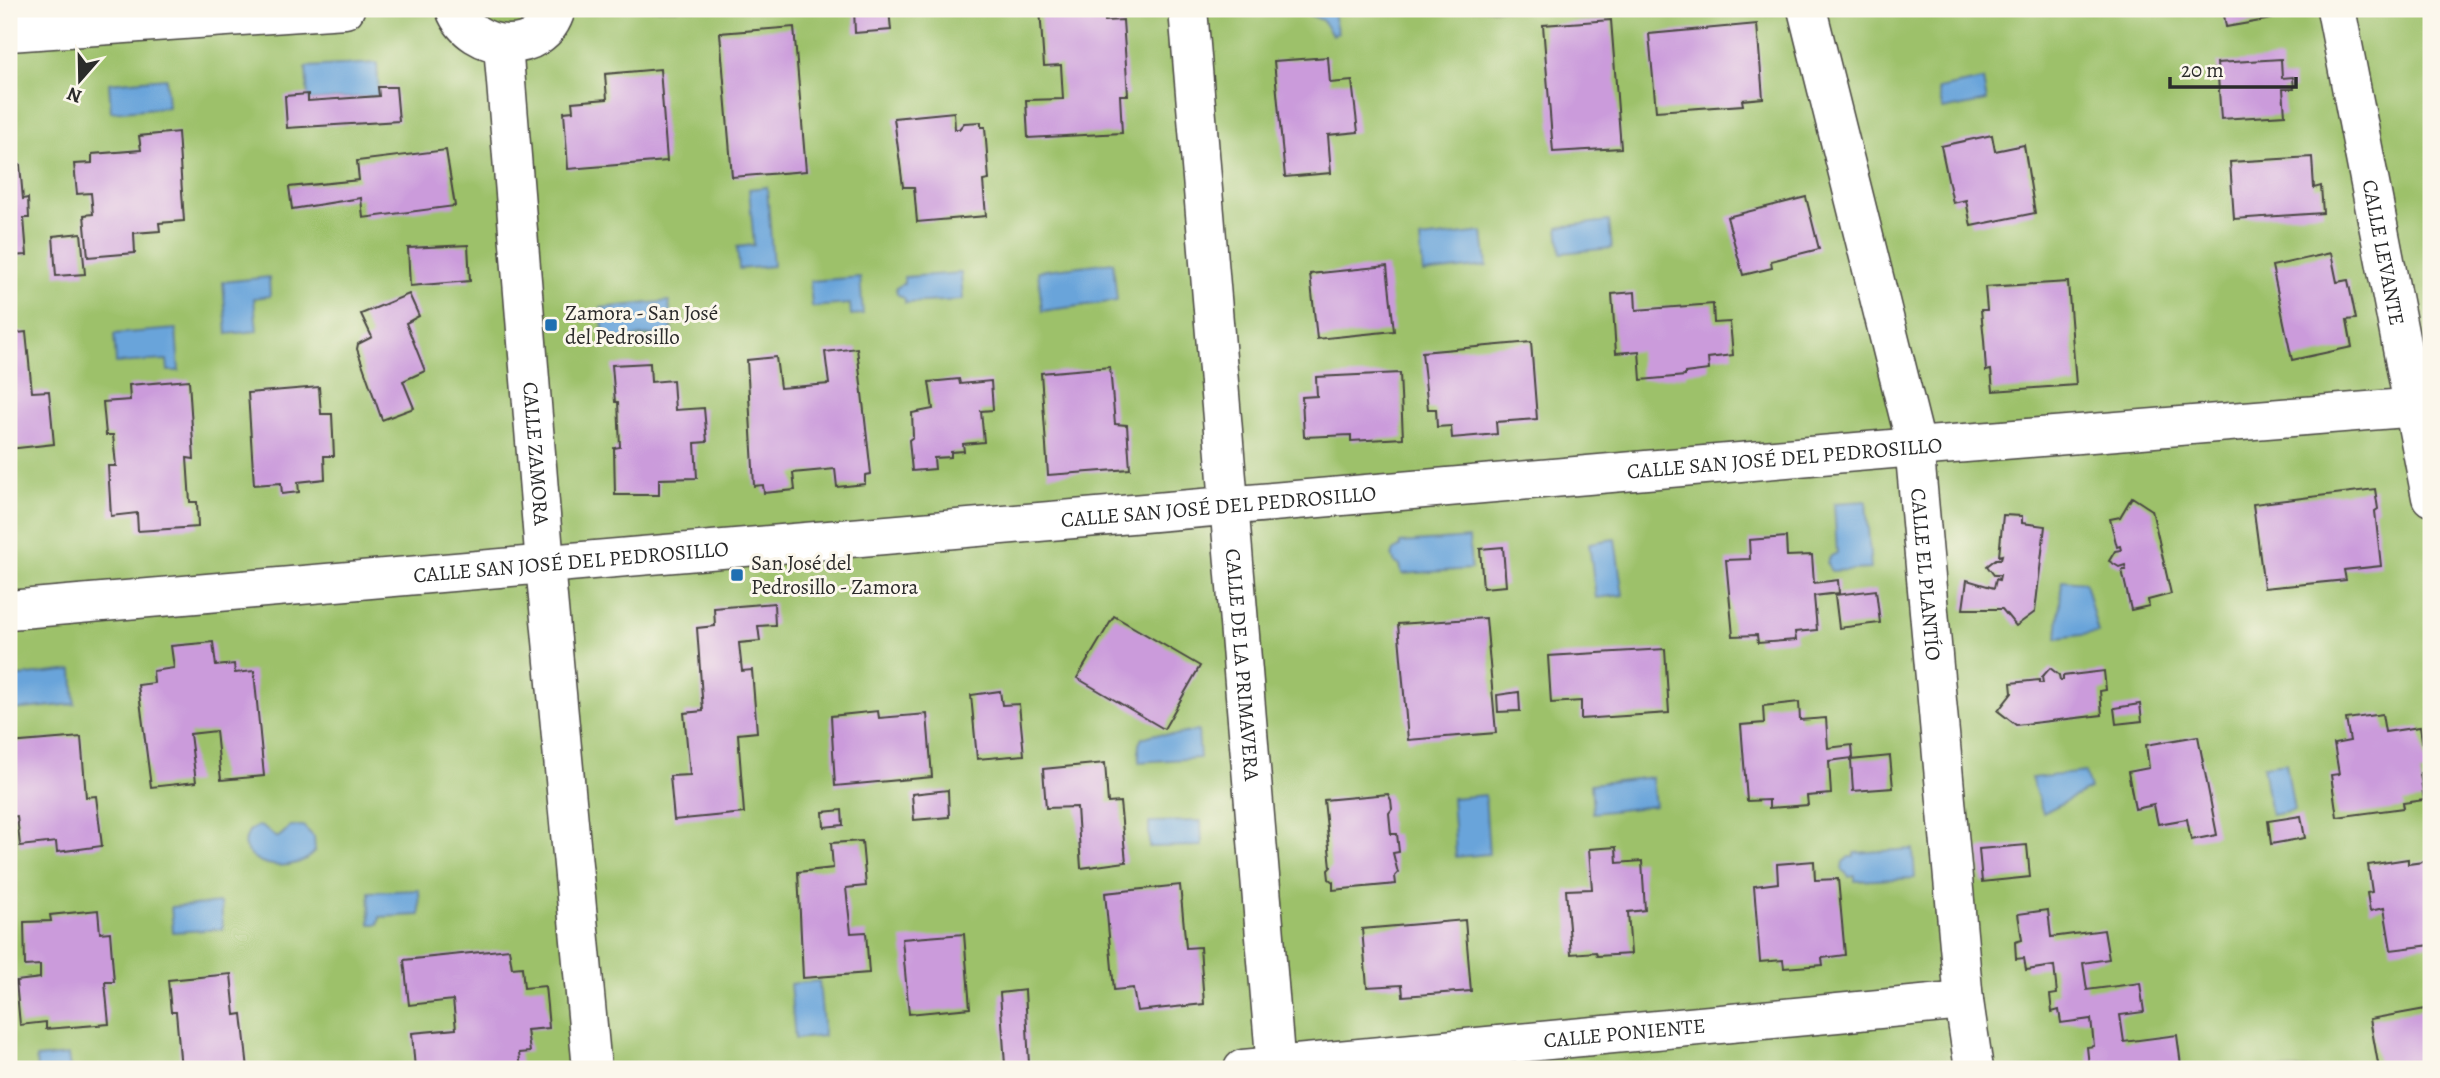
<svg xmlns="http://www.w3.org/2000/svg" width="2440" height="1078" viewBox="0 0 2440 1078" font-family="Alegreya,serif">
  <rect width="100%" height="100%" fill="#fbf7ec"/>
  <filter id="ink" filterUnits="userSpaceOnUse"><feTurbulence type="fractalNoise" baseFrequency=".0143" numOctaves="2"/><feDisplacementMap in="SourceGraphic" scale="14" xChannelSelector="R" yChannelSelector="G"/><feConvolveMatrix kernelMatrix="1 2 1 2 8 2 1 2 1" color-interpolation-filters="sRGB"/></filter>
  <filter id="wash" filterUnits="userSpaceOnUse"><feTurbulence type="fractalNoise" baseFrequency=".00686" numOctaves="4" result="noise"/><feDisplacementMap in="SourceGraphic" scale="28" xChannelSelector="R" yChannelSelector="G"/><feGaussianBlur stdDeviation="1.57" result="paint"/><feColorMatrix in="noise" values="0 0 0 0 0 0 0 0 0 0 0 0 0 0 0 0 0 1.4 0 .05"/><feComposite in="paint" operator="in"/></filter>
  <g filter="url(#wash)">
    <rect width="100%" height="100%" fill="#ede2c2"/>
    <rect fill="#9dc16b" stroke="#64764b" stroke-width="2" x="9" y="9" width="2422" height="1060"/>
    <g fill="#69a4da" stroke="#4a6882" stroke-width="2">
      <polygon points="1301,9 1339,9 1334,18 1338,33 1332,35 1322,20 1302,12"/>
      <polygon points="377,63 379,96 308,101 306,67"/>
      <polygon points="166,78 168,107 111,112 109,83"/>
      <polygon points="1983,80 1987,101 1943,110 1938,89"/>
      <polygon points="767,187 773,266 739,269 737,247 754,245 749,189"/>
      <polygon points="1609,221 1612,248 1561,253 1558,227"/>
      <polygon points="1483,232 1487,266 1423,273 1420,239"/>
      <polygon points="1113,262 1117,301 1042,311 1038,271"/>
      <polygon points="961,273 963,300 905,303 905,299 897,294 896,288 904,283 904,277"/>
      <polygon points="269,277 270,296 254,298 257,331 227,334 223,282"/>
      <polygon points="860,277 863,314 851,315 850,304 812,307 810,281"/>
      <polygon points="669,301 672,333 604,340 601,308"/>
      <polygon points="176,329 179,371 168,371 167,360 116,363 114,334"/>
      <polygon points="1866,501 1871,569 1831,571 1827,562 1831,556 1837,553 1834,503"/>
      <polygon points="1469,538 1471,569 1402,574 1400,565 1395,563 1392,557 1394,550 1400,547 1400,543"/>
      <polygon points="1615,539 1623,595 1596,598 1589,543"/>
      <polygon points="2062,580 2085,582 2098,633 2057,638"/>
      <polygon points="73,670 75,704 13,710 10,677"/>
      <polygon points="1198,730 1200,758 1139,762 1139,744 1142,738 1155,734 1176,735"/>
      <polygon points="2286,763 2294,811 2271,815 2263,766"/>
      <polygon points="2085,772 2090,789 2043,813 2031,778"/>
      <polygon points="1652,777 1655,806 1593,813 1591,784"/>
      <polygon points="1485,795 1489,854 1456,857 1452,798"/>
      <polygon points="1201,821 1202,846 1149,847 1149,822"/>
      <path d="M 258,826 C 279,829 269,850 290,826 L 303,826 L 314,837 L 315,851 C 300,872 251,871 244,844 L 249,831 Z"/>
      <polygon points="1913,849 1915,878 1855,881 1855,876 1849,877 1842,869 1843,862 1849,857 1854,857 1854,853"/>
      <polygon points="419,890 420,915 380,917 379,924 370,924 369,892"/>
      <polygon points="221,903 223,929 173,932 171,907"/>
      <polygon points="819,981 824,1036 795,1039 790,984"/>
      <polygon points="68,1055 70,1069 37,1069 36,1058"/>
    </g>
    <g id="blocks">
      <g fill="#cb9bdb">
        <polygon points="854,9 889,9 891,30 855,33"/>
        <polygon points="1040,9 1105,9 1105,21 1123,20 1128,95 1120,95 1122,133 1028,138 1026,100 1063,99 1061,65 1044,66"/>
        <polygon points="2223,9 2270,9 2272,19 2226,27"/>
        <polygon points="1611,20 1621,148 1553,152 1543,25"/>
        <polygon points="1757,24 1763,98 1742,100 1743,105 1656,111 1649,34"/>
        <polygon points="794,27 806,171 732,177 720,33"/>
        <polygon points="1328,57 1330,83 1352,81 1358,132 1328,135 1331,173 1285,177 1274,61"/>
        <polygon points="2281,59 2282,78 2293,77 2294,89 2283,89 2285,115 2221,119 2217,63"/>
        <polygon points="660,69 667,161 568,169 564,112 573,111 572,102 607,99 605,74"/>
        <polygon points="378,87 396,87 399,121 287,128 285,96 308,94 308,101 379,96"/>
        <polygon points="954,112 955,129 959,129 964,123 981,122 981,127 985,127 989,180 983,181 986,216 917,222 914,187 903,187 894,118"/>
        <polygon points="178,132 184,221 159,223 160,231 134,233 135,253 88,257 84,215 93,214 91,193 77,194 74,164 92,163 92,154 141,150 139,136"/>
        <polygon points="1992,135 1995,151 2024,145 2035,213 1971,226 1966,200 1953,203 1941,146"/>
        <polygon points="446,150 455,206 363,218 361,198 292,209 289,187 359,180 357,161"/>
        <polygon points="2312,157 2314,188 2321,186 2323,213 2234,219 2230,162"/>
        <polygon points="9,165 20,165 23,199 28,198 29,218 24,218 27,255 9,256"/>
        <polygon points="1806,197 1819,249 1771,261 1772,268 1743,275 1727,217"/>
        <polygon points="81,233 85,274 56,276 53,236"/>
        <polygon points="468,245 470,281 410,286 408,248"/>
        <polygon points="2331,253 2337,282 2348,280 2356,319 2347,320 2352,347 2292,360 2272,266"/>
        <polygon points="1387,266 1394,331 1317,339 1310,274"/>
        <polygon points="2068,282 2076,385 1993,391 1991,370 1986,371 1984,340 1981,310 1987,310 1985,287"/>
        <polygon points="1635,292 1636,310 1713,304 1714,323 1730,322 1733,355 1708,358 1709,370 1685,373 1685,376 1641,380 1639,351 1616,353 1612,294"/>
        <polygon points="409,294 419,316 406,323 425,371 403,381 414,408 382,420 357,349 358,344 372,337 361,314"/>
        <polygon points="26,332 32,392 49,391 54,444 9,449 9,334"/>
        <polygon points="1531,342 1537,419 1496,422 1497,434 1452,438 1451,426 1437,427 1436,409 1428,409 1422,352"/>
        <polygon points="857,348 871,474 865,475 865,484 837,487 835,469 793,473 795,490 764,493 763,485 754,486 747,360 776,357 780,388 829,384 825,352"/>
        <polygon points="650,363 651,382 673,380 675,410 704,408 707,442 695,443 697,478 659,479 659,495 615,495 614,448 620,447 618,402 615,402 612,365"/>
        <polygon points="1110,367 1115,424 1127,425 1130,469 1048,475 1041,373"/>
        <polygon points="1400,373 1403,438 1351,441 1351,435 1304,437 1302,397 1317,396 1316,377"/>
        <polygon points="959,379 960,384 991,381 993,410 981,411 984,442 963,444 964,451 951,452 951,457 934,458 935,469 912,471 909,440 913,437 912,413 933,409 929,382"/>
        <polygon points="189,380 194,459 187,458 190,502 197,502 198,527 138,531 137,513 111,516 108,466 116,466 113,435 106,435 103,402 130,400 129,385"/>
        <polygon points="319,387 321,414 332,414 334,456 324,456 325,479 298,482 299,492 282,494 281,483 254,485 248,393"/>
        <polygon points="2375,489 2378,509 2375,511 2381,566 2344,570 2346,580 2264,588 2253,504"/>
        <polygon points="2132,497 2152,510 2171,594 2148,600 2149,606 2131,610 2122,570 2126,570 2125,565 2119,567 2109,561 2115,551 2121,550 2120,546 2117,547 2110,519 2120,517"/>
        <polygon points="2003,515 2022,516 2022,523 2045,526 2035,612 2016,626 2002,609 1963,609 1967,580 1994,588 1996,579 1999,580 2000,575 1994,575 1987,566 1996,559 2001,559 2002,555 1999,556"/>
        <polygon points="1786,537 1787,556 1812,555 1814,583 1838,580 1839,593 1814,596 1817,630 1795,632 1796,640 1758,643 1757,635 1733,636 1726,560 1750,559 1749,540"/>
        <polygon points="1503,547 1506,586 1483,588 1480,549"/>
        <polygon points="1876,590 1880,623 1839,628 1835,595"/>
        <polygon points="774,603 775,625 758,626 760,641 739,643 742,671 752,670 757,732 738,734 744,813 674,820 670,776 690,775 684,713 703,711 697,628 715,626 714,608"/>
        <polygon points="1114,616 1200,666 1164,729 1077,678"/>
        <polygon points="1486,618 1496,733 1408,740 1398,624"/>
        <polygon points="213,642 216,666 234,664 235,673 254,671 264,776 221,780 216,731 190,734 196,782 151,787 138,685 154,683 153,671 174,668 171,646"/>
        <polygon points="1665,649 1669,713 1581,719 1581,701 1551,703 1548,656"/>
        <polygon points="2050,668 2059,675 2060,680 2063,680 2063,676 2104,671 2106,690 2100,691 2102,715 2016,725 1998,711 2012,693 2011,683 2039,680 2039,683 2043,683 2042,677"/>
        <polygon points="1000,691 1002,705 1019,704 1024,755 977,759 971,695"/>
        <polygon points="1519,692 1520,711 1498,712 1497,695"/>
        <polygon points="1799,702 1800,720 1826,718 1828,748 1852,745 1853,758 1829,761 1831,794 1807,796 1808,805 1769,808 1769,800 1747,801 1741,725 1764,723 1763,706"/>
        <polygon points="2140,704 2142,721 2116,724 2114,708"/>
        <polygon points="878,711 879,718 927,714 932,777 835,786 831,716"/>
        <polygon points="2382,714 2385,732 2420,727 2427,772 2420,773 2424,800 2403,803 2404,808 2337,817 2331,775 2339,774 2334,744 2350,741 2346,719"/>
        <polygon points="2198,736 2217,835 2191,840 2187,819 2158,824 2154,805 2135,809 2128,772 2149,768 2146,745"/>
        <polygon points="81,737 86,797 96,796 102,846 57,852 56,842 20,846 17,816 9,817 9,743"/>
        <polygon points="1890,756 1893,788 1853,791 1851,760"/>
        <polygon points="1105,763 1108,803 1120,802 1126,862 1081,868 1077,807 1046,808 1043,769"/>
        <polygon points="948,790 949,817 914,820 912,794"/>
        <polygon points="1388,794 1391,800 1392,809 1389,813 1391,834 1397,834 1399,852 1393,853 1398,873 1395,876 1396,884 1333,890 1333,882 1329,879 1328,870 1331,867 1324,800"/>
        <polygon points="842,810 843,825 824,827 823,812"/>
        <polygon points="2301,816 2305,838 2271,844 2268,821"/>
        <polygon points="862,841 866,886 846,888 851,933 866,932 869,973 803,978 798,872 833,868 831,843"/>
        <polygon points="2027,845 2030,877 1982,882 1979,849"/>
        <polygon points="1616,847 1617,863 1642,861 1645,910 1628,912 1631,954 1597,956 1596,952 1571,954 1566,890 1592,889 1589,849"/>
        <polygon points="2408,859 2408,864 2431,861 2431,945 2391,950 2384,908 2370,911 2367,893 2372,892 2368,865"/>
        <polygon points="1814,861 1815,880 1838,879 1845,955 1822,958 1823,965 1784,968 1783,960 1760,962 1754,886 1778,883 1777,864"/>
        <polygon points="1180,885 1186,948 1200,947 1204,1004 1137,1011 1133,988 1114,990 1105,893"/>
        <polygon points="98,910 100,933 110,932 114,982 105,982 109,1024 46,1029 46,1022 20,1025 16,981 40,978 40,965 25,966 24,922 51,921 50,915"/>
        <polygon points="2048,910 2051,937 2104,930 2109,959 2083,963 2087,990 2140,983 2144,1012 2120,1015 2124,1042 2177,1035 2181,1065 2147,1069 2097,1069 2096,1063 2089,1065 2087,1047 2094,1046 2091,1019 2061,1023 2059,1010 2052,1012 2050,995 2057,994 2054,966 2026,970 2024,958 2016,959 2015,942 2022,940 2018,914"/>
        <polygon points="1465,920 1471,991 1403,996 1402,985 1367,987 1362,929"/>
        <polygon points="964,934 970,1008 909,1014 902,939"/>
        <polygon points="509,949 512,968 522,967 524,988 545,986 547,1006 549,1028 527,1030 530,1052 519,1053 521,1069 415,1069 412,1033 456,1029 453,1000 409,1005 404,960"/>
        <polygon points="231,974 235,1015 242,1014 248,1069 181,1069 176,1012 171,1012 168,980"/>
        <polygon points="1025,990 1029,1064 1005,1065 1000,993"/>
        <polygon points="2431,1008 2431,1069 2379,1069 2370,1019"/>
      </g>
    </g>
  </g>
  <g filter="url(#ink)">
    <use href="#blocks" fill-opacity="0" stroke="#484642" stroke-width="2"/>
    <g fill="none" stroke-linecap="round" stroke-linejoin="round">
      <defs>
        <g id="minor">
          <path d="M 455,9 C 472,53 543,58 556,9"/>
          <path id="s1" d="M 1188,9 L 1276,1069"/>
          <path id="s2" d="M 1807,9 L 1913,433 L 1964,1001 L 1974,1069"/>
          <path id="s3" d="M 2336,9 L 2431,497"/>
          <polyline points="9,32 345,9"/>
          <path id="s4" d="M 503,45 L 545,565 L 592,1069"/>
          <path id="s5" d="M 9,610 L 1915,447 L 2431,406"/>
          <path id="s6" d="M 1243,1069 L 1964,1001"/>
        </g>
      </defs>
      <use href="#minor" stroke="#484642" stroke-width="41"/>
      <use href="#minor" stroke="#fff" stroke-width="38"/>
    </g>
  </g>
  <g fill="#1f6fb2" stroke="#fbf7ec" stroke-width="2.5">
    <rect x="544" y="318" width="14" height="14" rx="3.5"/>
    <rect x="730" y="568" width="14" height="14" rx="3.5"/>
  </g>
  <g text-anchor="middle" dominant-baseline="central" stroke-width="6" stroke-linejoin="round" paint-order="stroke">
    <g font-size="21" fill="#2b2b2b" stroke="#fbf7ec">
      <text stroke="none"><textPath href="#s3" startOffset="248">CALLE LEVANTE</textPath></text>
      <text stroke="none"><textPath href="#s4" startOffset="410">CALLE ZAMORA</textPath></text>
      <text stroke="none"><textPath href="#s5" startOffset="1782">CALLE SAN JOSÉ DEL PEDROSILLO</textPath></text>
      <text stroke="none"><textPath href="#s5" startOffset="1214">CALLE SAN JOSÉ DEL PEDROSILLO</textPath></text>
      <text stroke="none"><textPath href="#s5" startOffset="564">CALLE SAN JOSÉ DEL PEDROSILLO</textPath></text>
      <text stroke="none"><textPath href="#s2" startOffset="579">CALLE EL PLANTÍO</textPath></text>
      <text stroke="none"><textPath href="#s1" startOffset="658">CALLE DE LA PRIMAVERA</textPath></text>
      <text stroke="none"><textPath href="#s6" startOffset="383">CALLE PONIENTE</textPath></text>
    </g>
    <g font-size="21" fill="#2b2b2b" stroke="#fbf7ec" text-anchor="start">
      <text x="565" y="313">Zamora - San José<tspan x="565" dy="24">del Pedrosillo</tspan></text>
      <text x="751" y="563">San José del<tspan x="751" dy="24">Pedrosillo - Zamora</tspan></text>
    </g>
  </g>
  <rect width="2440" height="1078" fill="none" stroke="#fbf7ec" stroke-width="35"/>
  <g transform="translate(80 80) rotate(200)" stroke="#fbf7ec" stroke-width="5" paint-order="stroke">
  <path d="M0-5L12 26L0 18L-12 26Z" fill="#2b2b2b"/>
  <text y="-10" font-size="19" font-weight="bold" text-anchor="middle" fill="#2b2b2b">N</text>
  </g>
  <path d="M2170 77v10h126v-10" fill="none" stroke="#2b2b2b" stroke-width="3.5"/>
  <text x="2181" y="77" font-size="21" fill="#2b2b2b" stroke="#fbf7ec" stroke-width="5" paint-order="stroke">20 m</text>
</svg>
